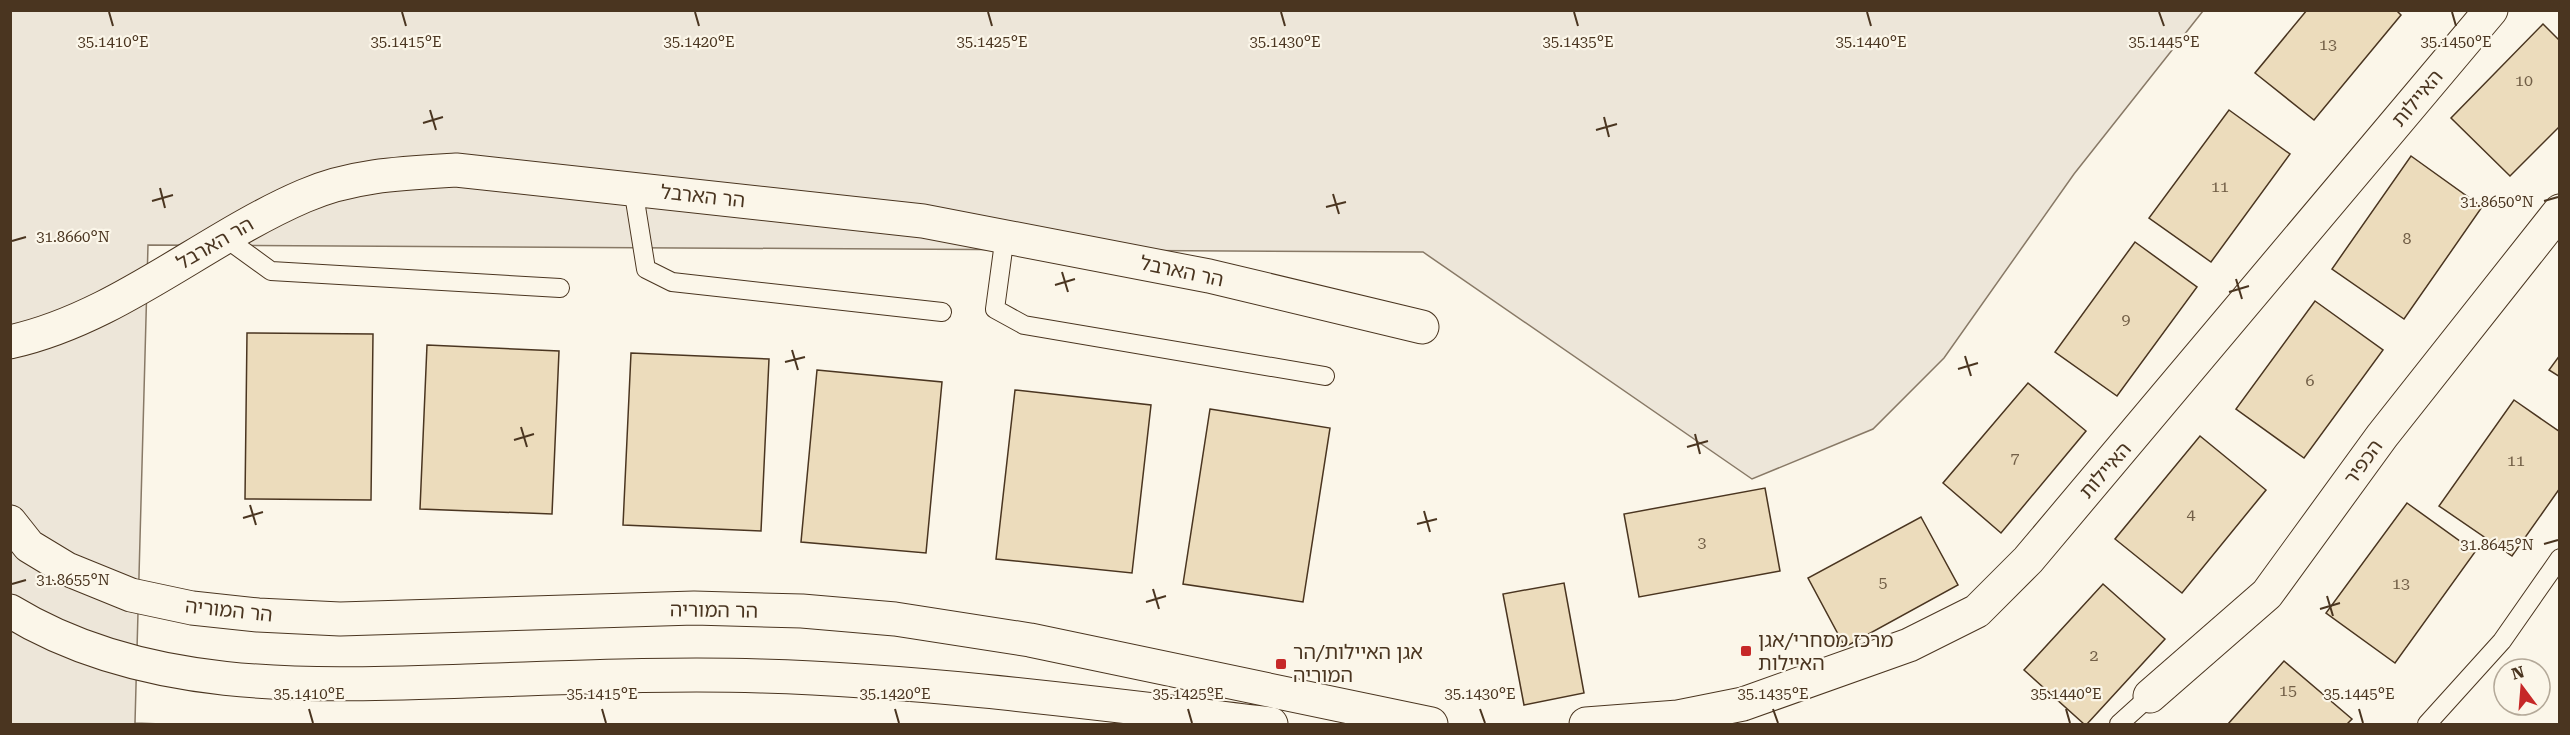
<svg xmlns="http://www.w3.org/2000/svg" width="2570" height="735" viewBox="0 0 2570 735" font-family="'Roboto Serif','Noto Sans Hebrew',serif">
  <rect width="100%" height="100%" fill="#fbf6e9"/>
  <polygon fill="#ede6d9" stroke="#887966" stroke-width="1.5" points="10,11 2203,11 2074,174 1944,358 1873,429 1752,479 1423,252 148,245 135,723 162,724 11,724"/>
  <g fill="#ecdcbc" stroke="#4a3520" stroke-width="1.5">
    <polygon points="2307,10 2396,10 2401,15 2314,120 2255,73"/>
    <polygon points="2543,24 2560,41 2560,126 2510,176 2451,118"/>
    <polygon points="2229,110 2290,154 2211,262 2149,218"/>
    <polygon points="2411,156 2482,207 2404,319 2332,269"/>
    <polygon points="2135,242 2197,287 2117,396 2055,352"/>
    <polygon points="2315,301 2383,350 2304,458 2236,409"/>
    <polygon points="247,333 373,334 371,500 245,499"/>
    <polygon points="427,345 559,351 552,514 420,509"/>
    <polygon points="631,353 769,359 761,531 623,525"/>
    <polygon points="2560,355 2560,377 2549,370"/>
    <polygon points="817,370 942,382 926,553 801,542"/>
    <polygon points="2028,383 2086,431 2001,533 1943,483"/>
    <polygon points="1015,390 1151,405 1132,573 996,559"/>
    <polygon points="2514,400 2560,432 2560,488 2512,556 2439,506"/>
    <polygon points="1210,409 1330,428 1303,602 1183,584"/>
    <polygon points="2200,436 2266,490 2182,593 2115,539"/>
    <polygon points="1765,488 1780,571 1639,597 1624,514"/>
    <polygon points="2407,503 2475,552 2395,663 2326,613"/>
    <polygon points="1921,517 1958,585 1845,647 1808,578"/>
    <polygon points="1564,583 1584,693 1524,705 1503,594"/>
    <polygon points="2103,584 2165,639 2087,724 2084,724 2024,670"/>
    <polygon points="2284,661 2352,719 2347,724 2228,724"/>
  </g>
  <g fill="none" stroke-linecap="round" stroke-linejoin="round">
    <defs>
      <g id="lane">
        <polyline points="633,188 646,269 672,282 942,312"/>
        <polyline points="1005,235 995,309 1024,325 1325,376"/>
        <polyline points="224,237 271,271 560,288"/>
        <polyline points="2119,724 2150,696"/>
        <polyline points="2427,724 2502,641 2560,558"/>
      </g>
      <g id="street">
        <path d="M 10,342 C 118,318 204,239 304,196 C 351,175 404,173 456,170 L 923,221 L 1209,276 L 1422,327"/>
        <polyline points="2150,696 2267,594 2382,436 2560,211"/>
      </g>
      <g id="secondary">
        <polyline points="10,522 29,546 67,569 131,595 192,608 258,615 340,619 694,608 802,611 895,619 1030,640 1431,724"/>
        <path d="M 10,611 C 146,694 313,686 466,681 C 564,678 662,673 761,676 C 931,681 1102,704 1271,724"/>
        <polyline points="1586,724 1678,717 1743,704 1909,645 1977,611 2028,560 2491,10"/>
      </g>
    </defs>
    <use href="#lane" stroke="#4a3520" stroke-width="20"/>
    <use href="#street" stroke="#4a3520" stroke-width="35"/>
    <use href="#secondary" stroke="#4a3520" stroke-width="35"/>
    <use href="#lane" stroke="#fbf6e9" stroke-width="18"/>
    <use href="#street" stroke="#fbf6e9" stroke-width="33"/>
    <use href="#secondary" stroke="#fbf6e9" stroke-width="33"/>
  </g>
  <path fill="none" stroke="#4a3520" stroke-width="2" d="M 109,12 L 113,26M 402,12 L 406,26M 695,12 L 699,26M 988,12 L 992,26M 1281,12 L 1285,26M 1574,12 L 1578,26M 1867,12 L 1871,26M 2159,12 L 2164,26M 2452,12 L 2456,26M 430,110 L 436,130M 1604,117 L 1609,137M 423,123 L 443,117M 1596,130 L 1617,124M 160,188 L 165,208M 1333,194 L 1339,214M 152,201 L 173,195M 2544,201 L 2558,197M 1326,207 L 1346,202M 12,241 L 26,237M 1062,272 L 1068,292M 2236,279 L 2242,299M 1055,285 L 1075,279M 2229,292 L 2249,286M 792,350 L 798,370M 1965,356 L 1971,376M 785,362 L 805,357M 1958,369 L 1978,363M 521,427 L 527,447M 1695,434 L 1700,454M 514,440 L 534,434M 1687,447 L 1708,441M 250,505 L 256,525M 1424,511 L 1430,532M 243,518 L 263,512M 1417,524 L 1437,519M 2544,544 L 2558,540M 12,584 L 26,580M 1153,589 L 1159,609M 2327,596 L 2333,616M 1146,602 L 1166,596M 2320,609 L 2340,603M 309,709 L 313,723M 602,709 L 606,723M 895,709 L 899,723M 1188,709 L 1192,723M 1480,709 L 1485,723M 1773,709 L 1778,723M 2066,709 L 2070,723M 2359,709 L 2363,723"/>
  <g fill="#c62828" stroke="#fbf6e9" stroke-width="2">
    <rect x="1740" y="645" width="12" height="12" rx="3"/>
    <rect x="1275" y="658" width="12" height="12" rx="3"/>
  </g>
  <g text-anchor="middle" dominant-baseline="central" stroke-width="4.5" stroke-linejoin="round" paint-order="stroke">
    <g font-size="16" fill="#725f47">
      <text x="2328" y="44">13</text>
      <text x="2524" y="80">10</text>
      <text x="2220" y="186">11</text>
      <text x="2407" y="238">8</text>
      <text x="2126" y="319">9</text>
      <text x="2310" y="380">6</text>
      <text x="2015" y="457">7</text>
      <text x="2516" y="460">11</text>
      <text x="2191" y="514">4</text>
      <text x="1702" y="542">3</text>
      <text x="1883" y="582">5</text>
      <text x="2401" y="583">13</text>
      <text x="2094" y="655">2</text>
      <text x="2288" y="690">15</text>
    </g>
    <g font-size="20" fill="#4a3520" stroke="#fbf6e9">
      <text transform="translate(2417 98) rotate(-50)">האיילות</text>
      <text transform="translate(703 196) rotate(6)">הר הארבל</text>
      <text transform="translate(215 243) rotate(-30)">הר הארבל</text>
      <text transform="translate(1182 271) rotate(12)">הר הארבל</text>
      <text transform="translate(2363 462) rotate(-54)">הכפיר</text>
      <text transform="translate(2105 470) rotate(-49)">האיילות</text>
      <text transform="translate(229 610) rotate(6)">הר המוריה</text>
      <text transform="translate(714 610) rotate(1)">הר המוריה</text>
    </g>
    <g font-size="20" fill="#4a3520" stroke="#fbf6e9" text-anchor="start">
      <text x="1758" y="640">מרכז מסחרי/אגן<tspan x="1758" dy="23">האיילות</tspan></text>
      <text x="1293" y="652">אגן האיילות/הר<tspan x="1293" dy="23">המוריה</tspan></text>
    </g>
  </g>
  <g font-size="15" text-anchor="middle" fill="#4a3520" stroke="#fbf6e9" stroke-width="4.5" stroke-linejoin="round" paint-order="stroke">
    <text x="113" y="47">35.1410°E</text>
    <text x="406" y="47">35.1415°E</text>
    <text x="699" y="47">35.1420°E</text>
    <text x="992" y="47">35.1425°E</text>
    <text x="1285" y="47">35.1430°E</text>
    <text x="1578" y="47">35.1435°E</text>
    <text x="1871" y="47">35.1440°E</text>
    <text x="2164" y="47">35.1445°E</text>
    <text x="2456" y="47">35.1450°E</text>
    <text x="2497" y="207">31.8650°N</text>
    <text x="73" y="242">31.8660°N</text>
    <text x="2497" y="550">31.8645°N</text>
    <text x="73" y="585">31.8655°N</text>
    <text x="309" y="699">35.1410°E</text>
    <text x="602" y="699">35.1415°E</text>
    <text x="895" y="699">35.1420°E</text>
    <text x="1188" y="699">35.1425°E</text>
    <text x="1480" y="699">35.1430°E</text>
    <text x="1773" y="699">35.1435°E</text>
    <text x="2066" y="699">35.1440°E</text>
    <text x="2359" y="699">35.1445°E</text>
  </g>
  <rect width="2570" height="735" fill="none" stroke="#4a3520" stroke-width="24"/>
  <g transform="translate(2522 687) rotate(344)"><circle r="28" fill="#fbf6e9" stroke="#b4a999" stroke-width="1.5"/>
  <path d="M0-4.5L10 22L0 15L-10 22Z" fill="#c62828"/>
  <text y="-9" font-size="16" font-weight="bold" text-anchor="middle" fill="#4a3520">N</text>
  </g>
</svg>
